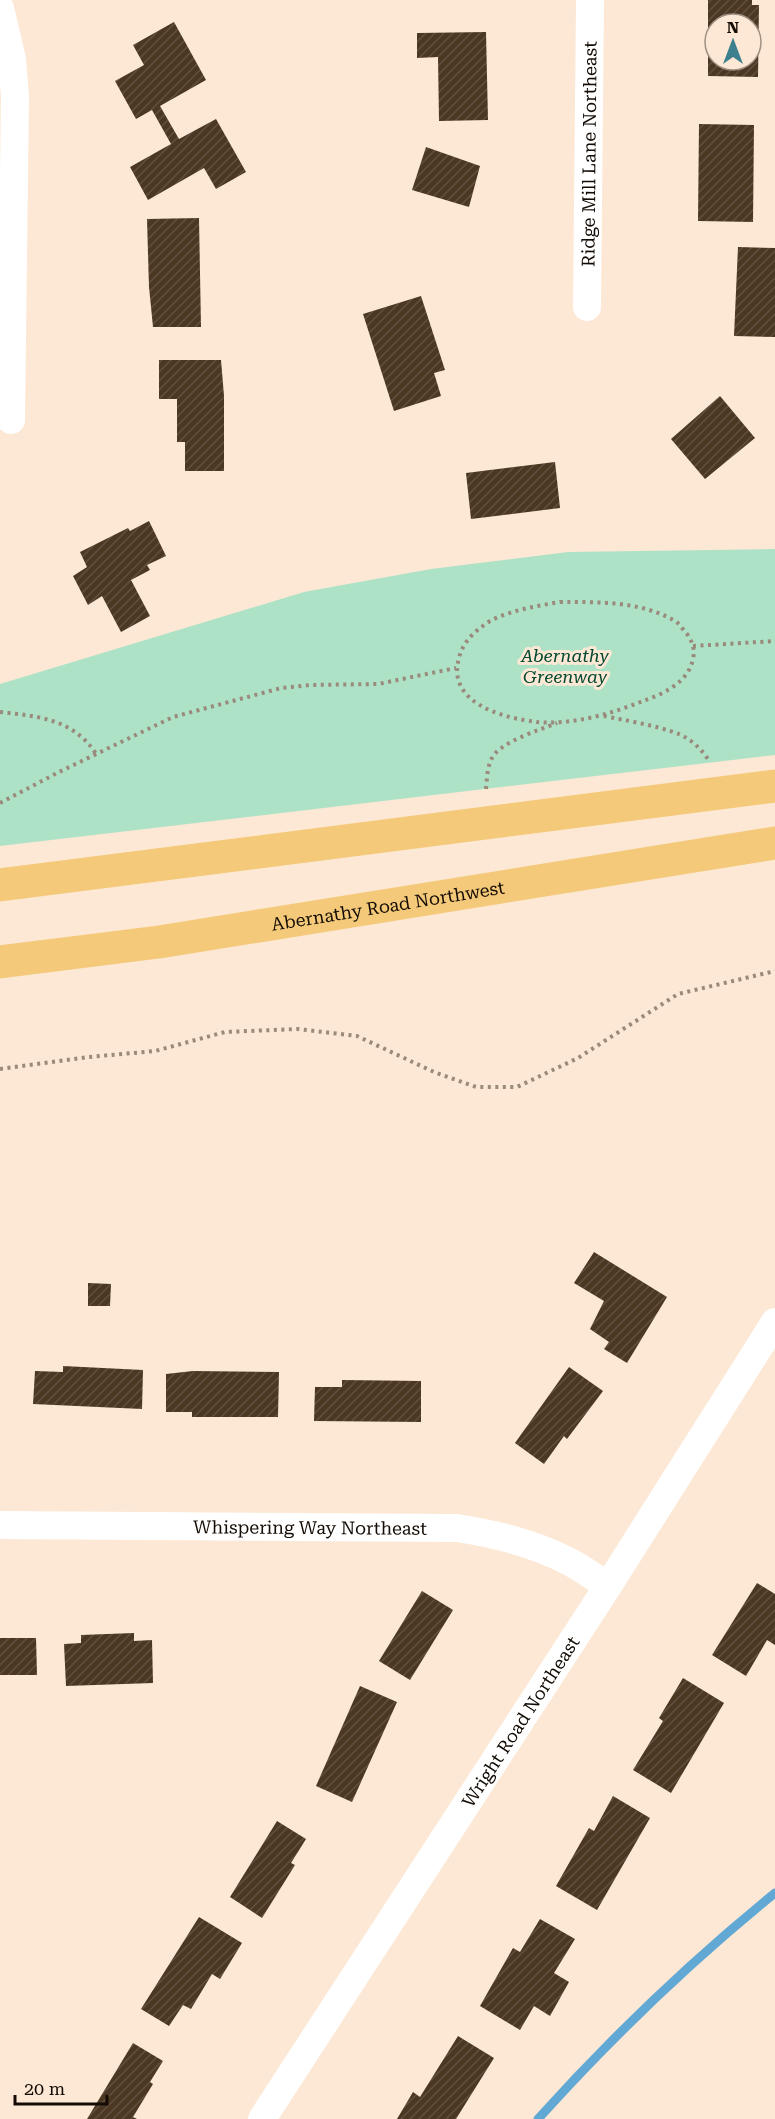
<svg xmlns="http://www.w3.org/2000/svg" width="775" height="2119" viewBox="0 0 775 2119" font-family="'Roboto Serif',serif">
  <defs>
    <pattern id="building-hatch" width="6" height="6" patternUnits="userSpaceOnUse" patternTransform="scale(1.5)"><rect width="6" height="6" fill="#4b3722"/><path d="M-1 1l2-2M0 6l6-6M5 7l2-2" fill="none" stroke="#61503f"/></pattern>
  </defs>
  <rect width="100%" height="100%" fill="#fce8d4"/>
  <polygon fill="#aee2c7" points="775,549 775,755 0,846 0,684 304,592 431,569 568,552"/>
  <g fill="none" stroke-linecap="round" stroke-linejoin="round">
    <path stroke="#61a8d4" stroke-width="9" d="M 538,2119 C 611,2038 690,1962 775,1893"/>
  </g>
  <g fill="url(#building-hatch)" fill-rule="evenodd">
    <path d="M 708,0 L 752,0 L 752,5 L 759,5 L 758,77 L 708,76 ZM 715,24 L 751,24 L 751,60 L 715,60 Z"/>
    <polygon points="174,22 206,80 160,106 179,139 216,119 246,172 216,189 204,168 148,200 130,167 171,144 152,110 136,119 115,81 144,65 133,45"/>
    <polygon points="486,32 488,120 439,121 438,57 417,58 417,33"/>
    <polygon points="699,124 754,125 753,222 698,221"/>
    <polygon points="426,147 480,166 469,207 412,190"/>
    <polygon points="199,218 201,327 153,327 149,287 147,219"/>
    <polygon points="738,247 775,248 775,337 734,336"/>
    <polygon points="421,296 445,370 434,373 441,396 394,411 363,314"/>
    <polygon points="159,360 221,360 224,396 224,471 185,471 185,442 177,442 177,399 159,399"/>
    <polygon points="720,396 755,438 705,479 671,439"/>
    <polygon points="555,462 560,508 471,519 466,473"/>
    <polygon points="149,521 166,556 147,565 150,570 131,580 150,616 121,632 102,596 88,605 73,576 87,567 80,552 128,528 130,531"/>
    <polygon points="594,1252 667,1297 627,1363 604,1349 609,1342 590,1329 604,1301 574,1283"/>
    <polygon points="88,1283 111,1284 110,1306 88,1306"/>
    <polygon points="63,1366 143,1370 142,1409 33,1404 35,1371 63,1372"/>
    <polygon points="569,1367 603,1391 567,1439 564,1436 544,1464 515,1443"/>
    <polygon points="193,1371 279,1372 278,1417 192,1417 192,1412 166,1412 166,1374"/>
    <polygon points="342,1380 421,1381 421,1422 314,1421 315,1387 342,1387"/>
    <polygon points="757,1583 775,1594 775,1645 767,1640 746,1676 712,1655"/>
    <polygon points="422,1591 453,1610 410,1680 379,1661"/>
    <polygon points="134,1633 134,1641 152,1640 153,1683 66,1686 64,1644 81,1643 81,1635"/>
    <polygon points="0,1638 36,1638 37,1675 0,1675"/>
    <polygon points="683,1678 724,1703 671,1793 633,1770 663,1721 659,1718"/>
    <polygon points="360,1686 397,1702 352,1802 316,1786"/>
    <polygon points="613,1796 650,1818 597,1910 556,1886 589,1828 594,1831"/>
    <polygon points="277,1821 306,1839 291,1863 295,1865 262,1918 230,1897"/>
    <polygon points="199,1917 242,1943 220,1979 212,1974 191,2009 183,2005 169,2026 141,2009"/>
    <polygon points="540,1919 575,1939 554,1973 569,1982 550,2016 534,2006 520,2030 480,2006 513,1948 520,1952"/>
    <polygon points="458,2036 494,2058 456,2119 397,2119 413,2092 420,2097"/>
    <polygon points="133,2043 163,2061 150,2082 153,2084 133,2117 137,2119 87,2119"/>
  </g>
  <g fill="none" stroke-linecap="round" stroke-linejoin="round">
    <g stroke="#998a7b" stroke-width="4" stroke-dasharray="3 4.5" stroke-linecap="butt">
      <path d="M 560,602 C 598,602 641,601 675,621 C 680,624 683,630 687,634 C 693,643 695,649 693,659 C 688,683 663,694 643,701 C 610,714 574,725 537,722 C 503,718 446,703 459,658 C 463,641 476,630 490,621 C 511,610 537,606 560,602 Z"/>
      <polyline points="693,646 775,641"/>
      <path d="M 0,712 C 37,716 74,719 96,754"/>
      <path d="M 604,716 C 623,720 673,728 688,739 C 696,744 702,751 708,759"/>
      <path d="M 486,789 C 487,779 487,769 491,760 C 498,742 540,730 557,723"/>
      <polyline points="0,803 59,772 173,717 281,688 310,685 378,684 456,668"/>
      <polyline points="0,1069 89,1057 155,1051 225,1032 298,1029 357,1036 434,1072 476,1087 517,1087 578,1058 678,994 775,971"/>
    </g>
    <g stroke="#fff" stroke-width="28">
      <polyline points="0,8 12,59 15,96 11,420"/>
      <path id="s1" d="M 587,307 L 590,0"/>
      <path id="s2" d="M 0,1525 L 457,1528 C 496,1534 533,1543 568,1561 C 582,1568 595,1578 608,1586"/>
      <path id="s3" d="M 262,2119 L 608,1586 L 775,1322"/>
    </g>
    <g stroke="#f4c979" stroke-width="33">
      <polyline points="0,885 775,786"/>
      <path id="s4" d="M 0,962 L 159,942 L 775,843"/>
    </g>
  </g>
  <g text-anchor="middle" dominant-baseline="central" stroke-width="6" stroke-linejoin="round" paint-order="stroke">
    <g font-size="18" fill="#140c04" stroke="#fce8d4">
      <text stroke="none"><textPath href="#s1" startOffset="153">Ridge Mill Lane Northeast</textPath></text>
      <text stroke="none"><textPath href="#s4" startOffset="392">Abernathy Road Northwest</textPath></text>
      <text stroke="none"><textPath href="#s2" startOffset="310">Whispering Way Northeast</textPath></text>
      <text stroke="none"><textPath href="#s3" startOffset="474">Wright Road Northeast</textPath></text>
    </g>
    <g font-size="18" font-style="italic" fill="#02472f" stroke="#fce8d4">
      <text x="565" y="655">Abernathy<tspan x="565" dy="21">Greenway</tspan></text>
    </g>
  </g>
  <g transform="translate(733 42)"><circle r="28" fill="#fce8d4" stroke="#9f9081" stroke-width="1.5"/>
  <path d="M0-4.5L10 22L0 15L-10 22Z" fill="#3c7f8f"/>
  <text y="-9" font-size="16" font-weight="bold" text-anchor="middle" fill="#140c04">N</text>
  </g>
  <path d="M15 2095v9h92v-9" fill="none" stroke="#140c04" stroke-width="3"/>
  <text x="24" y="2095" font-size="18" fill="#140c04" stroke="#fce8d4" stroke-width="4.5" paint-order="stroke">20 m</text>
</svg>
